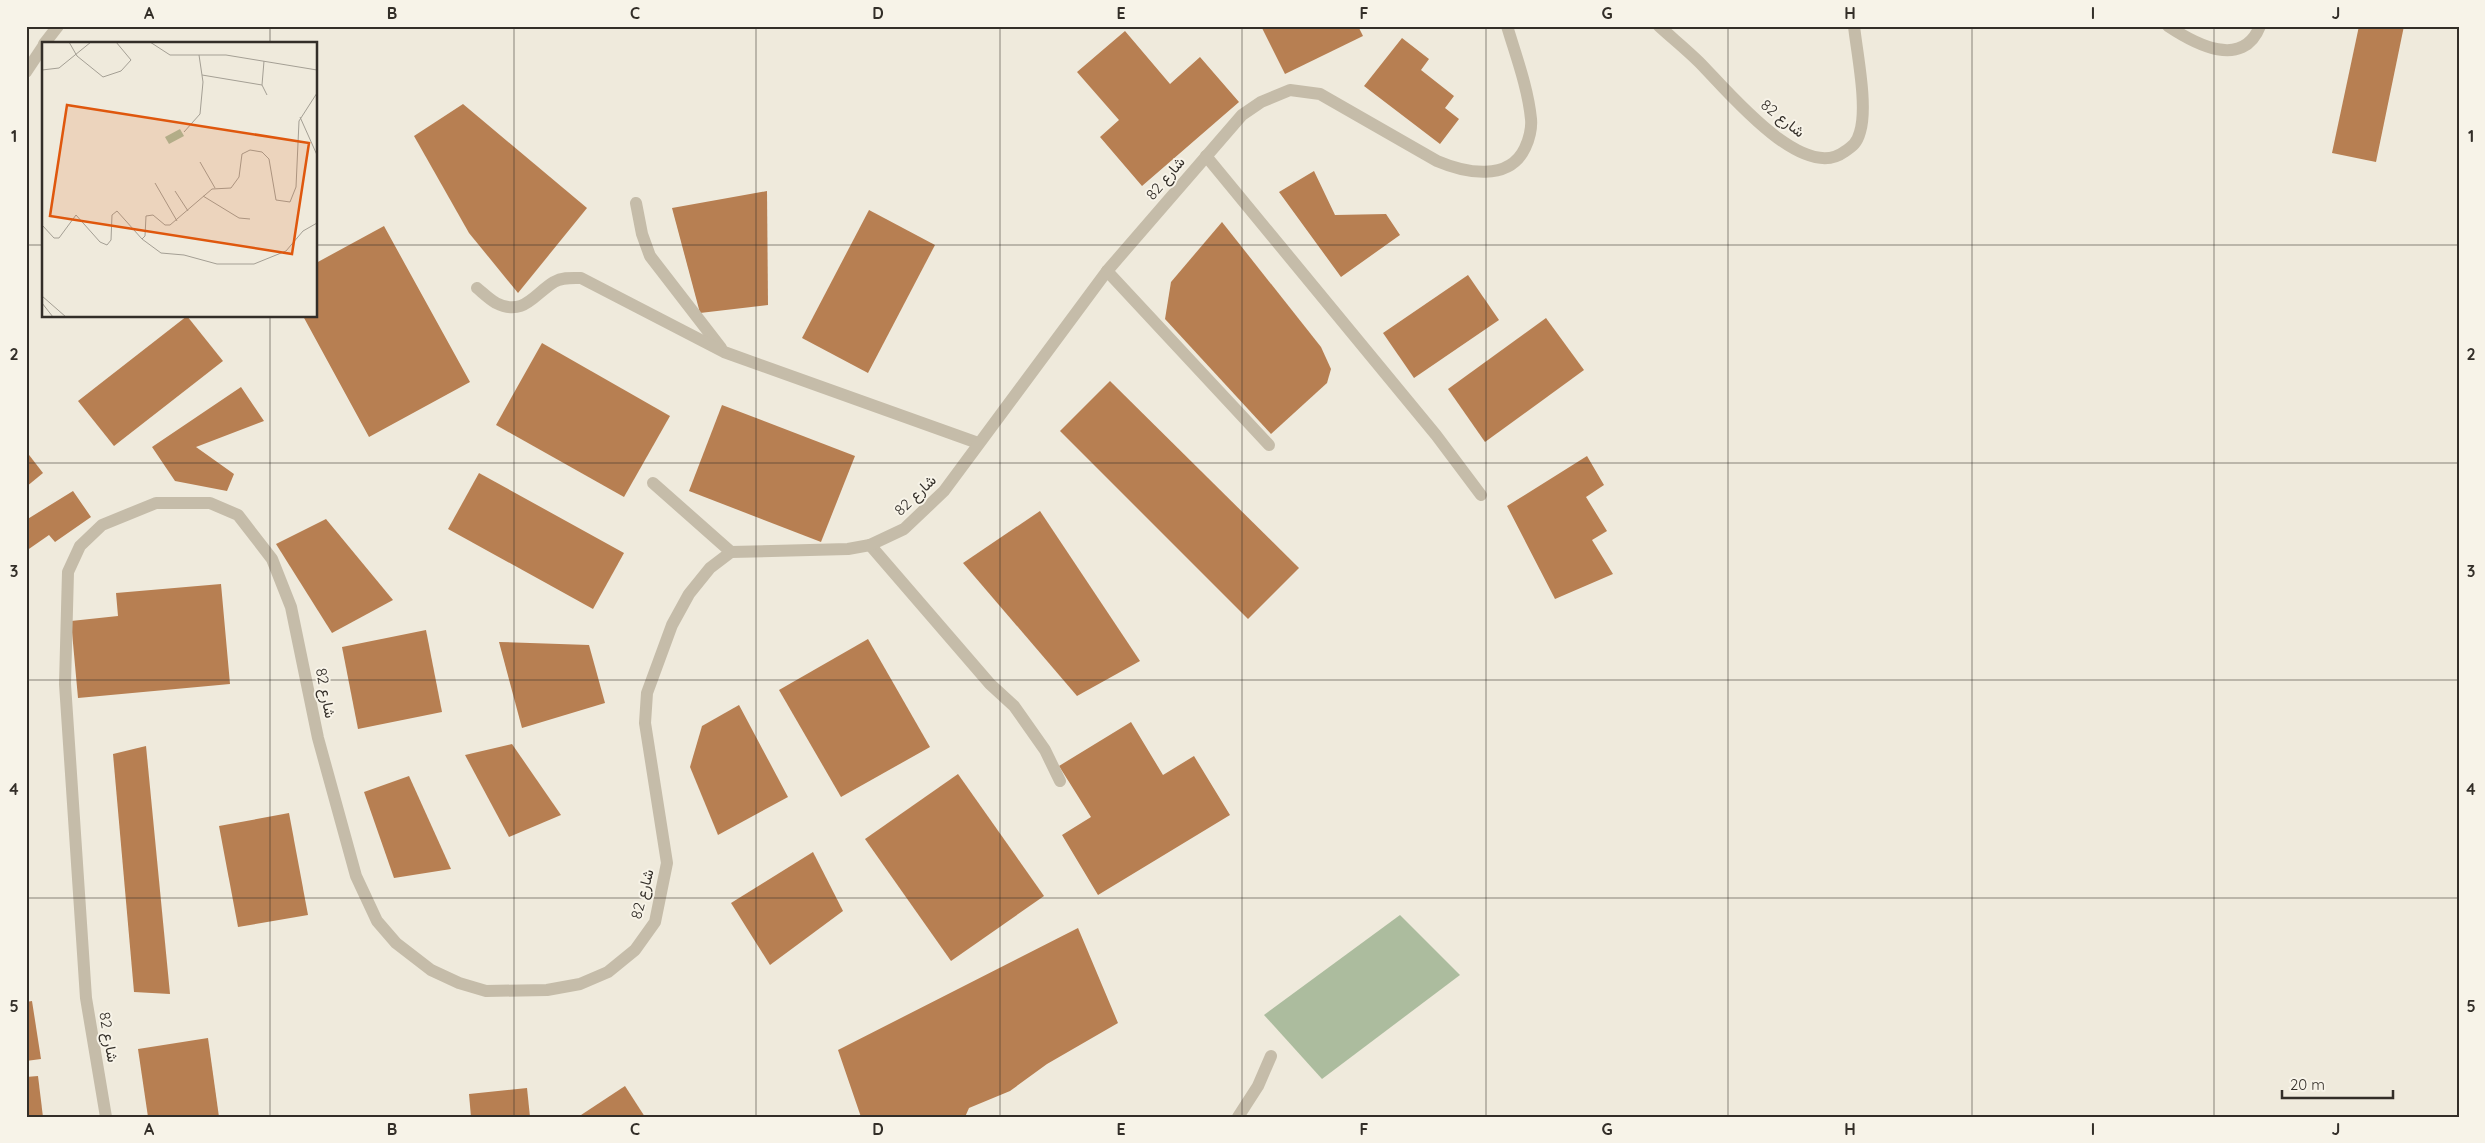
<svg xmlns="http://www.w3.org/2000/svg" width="2485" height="1143" viewBox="0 0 2485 1143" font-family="Quicksand,Vazirmatn,sans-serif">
  <rect width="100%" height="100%" fill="#efeadc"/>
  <polygon fill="#acbc9e" points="1400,915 1460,975 1322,1079 1264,1015"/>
  <g fill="#b77f52">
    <polygon points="1261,26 1358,26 1363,36 1285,74"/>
    <polygon points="2359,26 2404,26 2376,162 2332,153"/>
    <polygon points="1125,31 1170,84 1200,57 1239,102 1142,186 1100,137 1119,120 1077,72"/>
    <polygon points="1402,38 1429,59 1421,70 1454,96 1445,108 1459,119 1440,144 1364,86"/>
    <polygon points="463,104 587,208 518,293 469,233 414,136"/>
    <polygon points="1314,171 1335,215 1386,214 1400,235 1341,277 1279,192"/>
    <polygon points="767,191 768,305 700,313 672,208"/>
    <polygon points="869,210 935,245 868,373 802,338"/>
    <polygon points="1222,222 1321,347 1331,369 1327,383 1271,434 1165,319 1171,282"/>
    <polygon points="384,226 470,382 369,437 303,316 316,316 316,263"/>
    <polygon points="1468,275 1499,320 1414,378 1383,333"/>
    <polygon points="187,316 223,361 114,446 78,401"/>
    <polygon points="1546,318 1584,370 1485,442 1448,389"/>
    <polygon points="542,343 670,416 624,497 496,425"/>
    <polygon points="1110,381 1299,568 1248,619 1060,431"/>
    <polygon points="241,387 264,421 196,447 234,474 227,491 175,481 152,447"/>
    <polygon points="722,405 855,456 821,542 689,491"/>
    <polygon points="26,451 43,473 26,487"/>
    <polygon points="1587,456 1604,485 1586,497 1607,531 1592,540 1613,574 1555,599 1507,506"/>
    <polygon points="479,473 624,553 593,609 448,529"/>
    <polygon points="73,491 91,517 55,542 49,535 26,551 26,520"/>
    <polygon points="1040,511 1140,661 1077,696 963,563"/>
    <polygon points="326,519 393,600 332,633 276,544"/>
    <polygon points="221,584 230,684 78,698 71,621 118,616 116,593"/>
    <polygon points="426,630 442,712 358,729 342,647"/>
    <polygon points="868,639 930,747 841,797 779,690"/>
    <polygon points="499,642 589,645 605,703 522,728"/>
    <polygon points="739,705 788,797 718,835 690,767 702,726"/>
    <polygon points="1131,722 1163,775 1194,756 1230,815 1098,895 1062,835 1091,817 1059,766"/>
    <polygon points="512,744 561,815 509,837 465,755"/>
    <polygon points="146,746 170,994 134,992 113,754"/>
    <polygon points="958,774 1044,896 951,961 865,839"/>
    <polygon points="409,776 451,869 394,878 364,792"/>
    <polygon points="289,813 308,915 238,927 219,826"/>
    <polygon points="813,852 843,911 770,965 731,903"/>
    <polygon points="1078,928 1118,1023 1047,1064 1010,1091 969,1108 965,1117 861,1117 838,1050"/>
    <polygon points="32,1001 41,1059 26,1061 26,1002"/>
    <polygon points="208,1038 219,1117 148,1117 138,1049"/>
    <polygon points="38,1076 43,1117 26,1117 26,1077"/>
    <polygon points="625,1086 645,1117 578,1117"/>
    <polygon points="527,1088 530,1117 471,1117 469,1094"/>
  </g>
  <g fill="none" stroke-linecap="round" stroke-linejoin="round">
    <g stroke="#c5bca9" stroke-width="12">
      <path d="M 1659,26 C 1672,38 1686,49 1699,62 C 1726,89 1802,183 1844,152 C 1853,146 1857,143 1860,132 C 1868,106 1857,54 1854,26"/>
      <path d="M 2168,26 C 2195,44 2243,70 2260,26"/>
      <polyline points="44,44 58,26"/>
      <polyline points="26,72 44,45"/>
      <polyline points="1206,156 1436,435 1481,495"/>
      <polyline points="636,203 642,234 650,256 721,348"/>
      <polyline points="1107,271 1269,445"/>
      <path d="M 477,288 C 483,293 489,299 496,303 C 524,317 534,294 554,282 C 563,277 572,278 581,278 L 724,352 L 978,443"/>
      <polyline points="653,483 731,552"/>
      <polyline points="870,545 990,684 1014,706 1045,750 1060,781"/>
      <path d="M 106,1117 L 86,998 L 65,684 L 68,572 L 80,546 L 102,525 L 156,503 L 210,503 L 238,515 L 272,559 L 291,607 L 318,738 L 356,876 L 377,921 L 396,943 L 431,970 L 459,983 L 486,991 L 547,990 L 580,984 L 608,972 L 635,950 L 655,922 L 667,863 L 645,723 L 647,693 L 672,625 L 689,594 L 710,568 L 731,552 L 848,549 L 870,545 L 904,529 L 944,491 L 1107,271 L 1242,115 L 1261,102 L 1290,90 L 1320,94 L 1437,161 C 1465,173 1509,182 1525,148 C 1529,140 1532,128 1531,119 C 1528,88 1516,56 1507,26"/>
      <polyline points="1238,1117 1258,1086 1271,1056"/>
    </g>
  </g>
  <path fill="none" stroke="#332e28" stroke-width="1" stroke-opacity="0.55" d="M 270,26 L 270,44M 514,26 L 514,1117M 756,26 L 756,1117M 1000,26 L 1000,1117M 1242,26 L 1242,1117M 1486,26 L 1486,1117M 1728,26 L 1728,1117M 1972,26 L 1972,1117M 2214,26 L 2214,1117M 26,245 L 44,245M 316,245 L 2459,245M 270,316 L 270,1117M 26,463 L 2459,463M 26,680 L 2459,680M 26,898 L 2459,898"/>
  <g text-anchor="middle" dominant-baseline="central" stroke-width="4" stroke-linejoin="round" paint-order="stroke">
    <g font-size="15" fill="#332e28" stroke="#f7f3e8">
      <text transform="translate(1783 118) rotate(38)">شارع 82</text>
      <text transform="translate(1165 178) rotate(-50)">شارع 82</text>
      <text transform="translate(915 495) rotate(-44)">شارع 82</text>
      <text transform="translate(326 693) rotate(79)">شارع 82</text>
      <text transform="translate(642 894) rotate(-75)">شارع 82</text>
      <text transform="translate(109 1037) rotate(80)">شارع 82</text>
    </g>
  </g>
  <g transform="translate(42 42)">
    <rect width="275" height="275" fill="#efeadc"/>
    <path d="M 138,87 L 142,94 L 127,102 L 123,95 Z" fill="#acbc9e"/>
    <path fill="none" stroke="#a49f94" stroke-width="1" d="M 27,0 L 35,14 L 61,35 L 79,29 L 89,18 L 74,0M 108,0 L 128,13 L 184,13 L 275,28M 222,19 L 220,43 L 225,53M 0,28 L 17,26 L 49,0M 160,33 L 220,43M 258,75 L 275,113M 142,90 L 158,72 L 161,40 L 157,13M 158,120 L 173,146M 113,141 L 135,179M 133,149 L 146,169M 161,154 L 197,176 L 208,177M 0,183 L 12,196 L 17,196 L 34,173 L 58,200 L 65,203 L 69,198 L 70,173 L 75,169 L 100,197 L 103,194 L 104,174 L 111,173 L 123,183 L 128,183 L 170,147 L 189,146 L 197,135 L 200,112 L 208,108 L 220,110 L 227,117 L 234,158 L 248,160 L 254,145 L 257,79 L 275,51M 100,197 L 119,211 L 142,213 L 175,222 L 212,222 L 244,209 L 261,189 L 275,181M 0,254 L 24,275M 0,261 L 11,275"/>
    <path fill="#df570d" fill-opacity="0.15" stroke="#df570d" stroke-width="2.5" d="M 25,63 L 267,101 L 250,212 L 8,174 Z"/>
    <rect width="275" height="275" fill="none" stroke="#332e28" stroke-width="2.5"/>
  </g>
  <rect width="2485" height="1143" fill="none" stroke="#f7f3e8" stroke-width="55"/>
  <path d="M2282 1090v8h111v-8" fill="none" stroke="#332e28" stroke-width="2.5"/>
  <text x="2290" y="1090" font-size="15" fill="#332e28" stroke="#f7f3e8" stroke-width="4" paint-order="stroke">20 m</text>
  <rect x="28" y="28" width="2430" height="1088" fill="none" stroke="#332e28" stroke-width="2"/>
  <g font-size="16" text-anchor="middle" font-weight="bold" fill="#332e28">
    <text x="149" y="19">A</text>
    <text x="392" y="19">B</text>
    <text x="635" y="19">C</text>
    <text x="878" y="19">D</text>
    <text x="1121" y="19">E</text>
    <text x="1364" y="19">F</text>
    <text x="1607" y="19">G</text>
    <text x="1850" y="19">H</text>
    <text x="2093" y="19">I</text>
    <text x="2336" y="19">J</text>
    <text x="14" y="142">1</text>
    <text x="2471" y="142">1</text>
    <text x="14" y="360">2</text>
    <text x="2471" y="360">2</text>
    <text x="14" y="577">3</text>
    <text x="2471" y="577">3</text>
    <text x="14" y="795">4</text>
    <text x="2471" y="795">4</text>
    <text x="14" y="1012">5</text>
    <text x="2471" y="1012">5</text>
    <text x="149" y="1135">A</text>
    <text x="392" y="1135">B</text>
    <text x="635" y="1135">C</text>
    <text x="878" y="1135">D</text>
    <text x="1121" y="1135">E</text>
    <text x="1364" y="1135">F</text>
    <text x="1607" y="1135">G</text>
    <text x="1850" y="1135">H</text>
    <text x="2093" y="1135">I</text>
    <text x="2336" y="1135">J</text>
  </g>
</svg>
